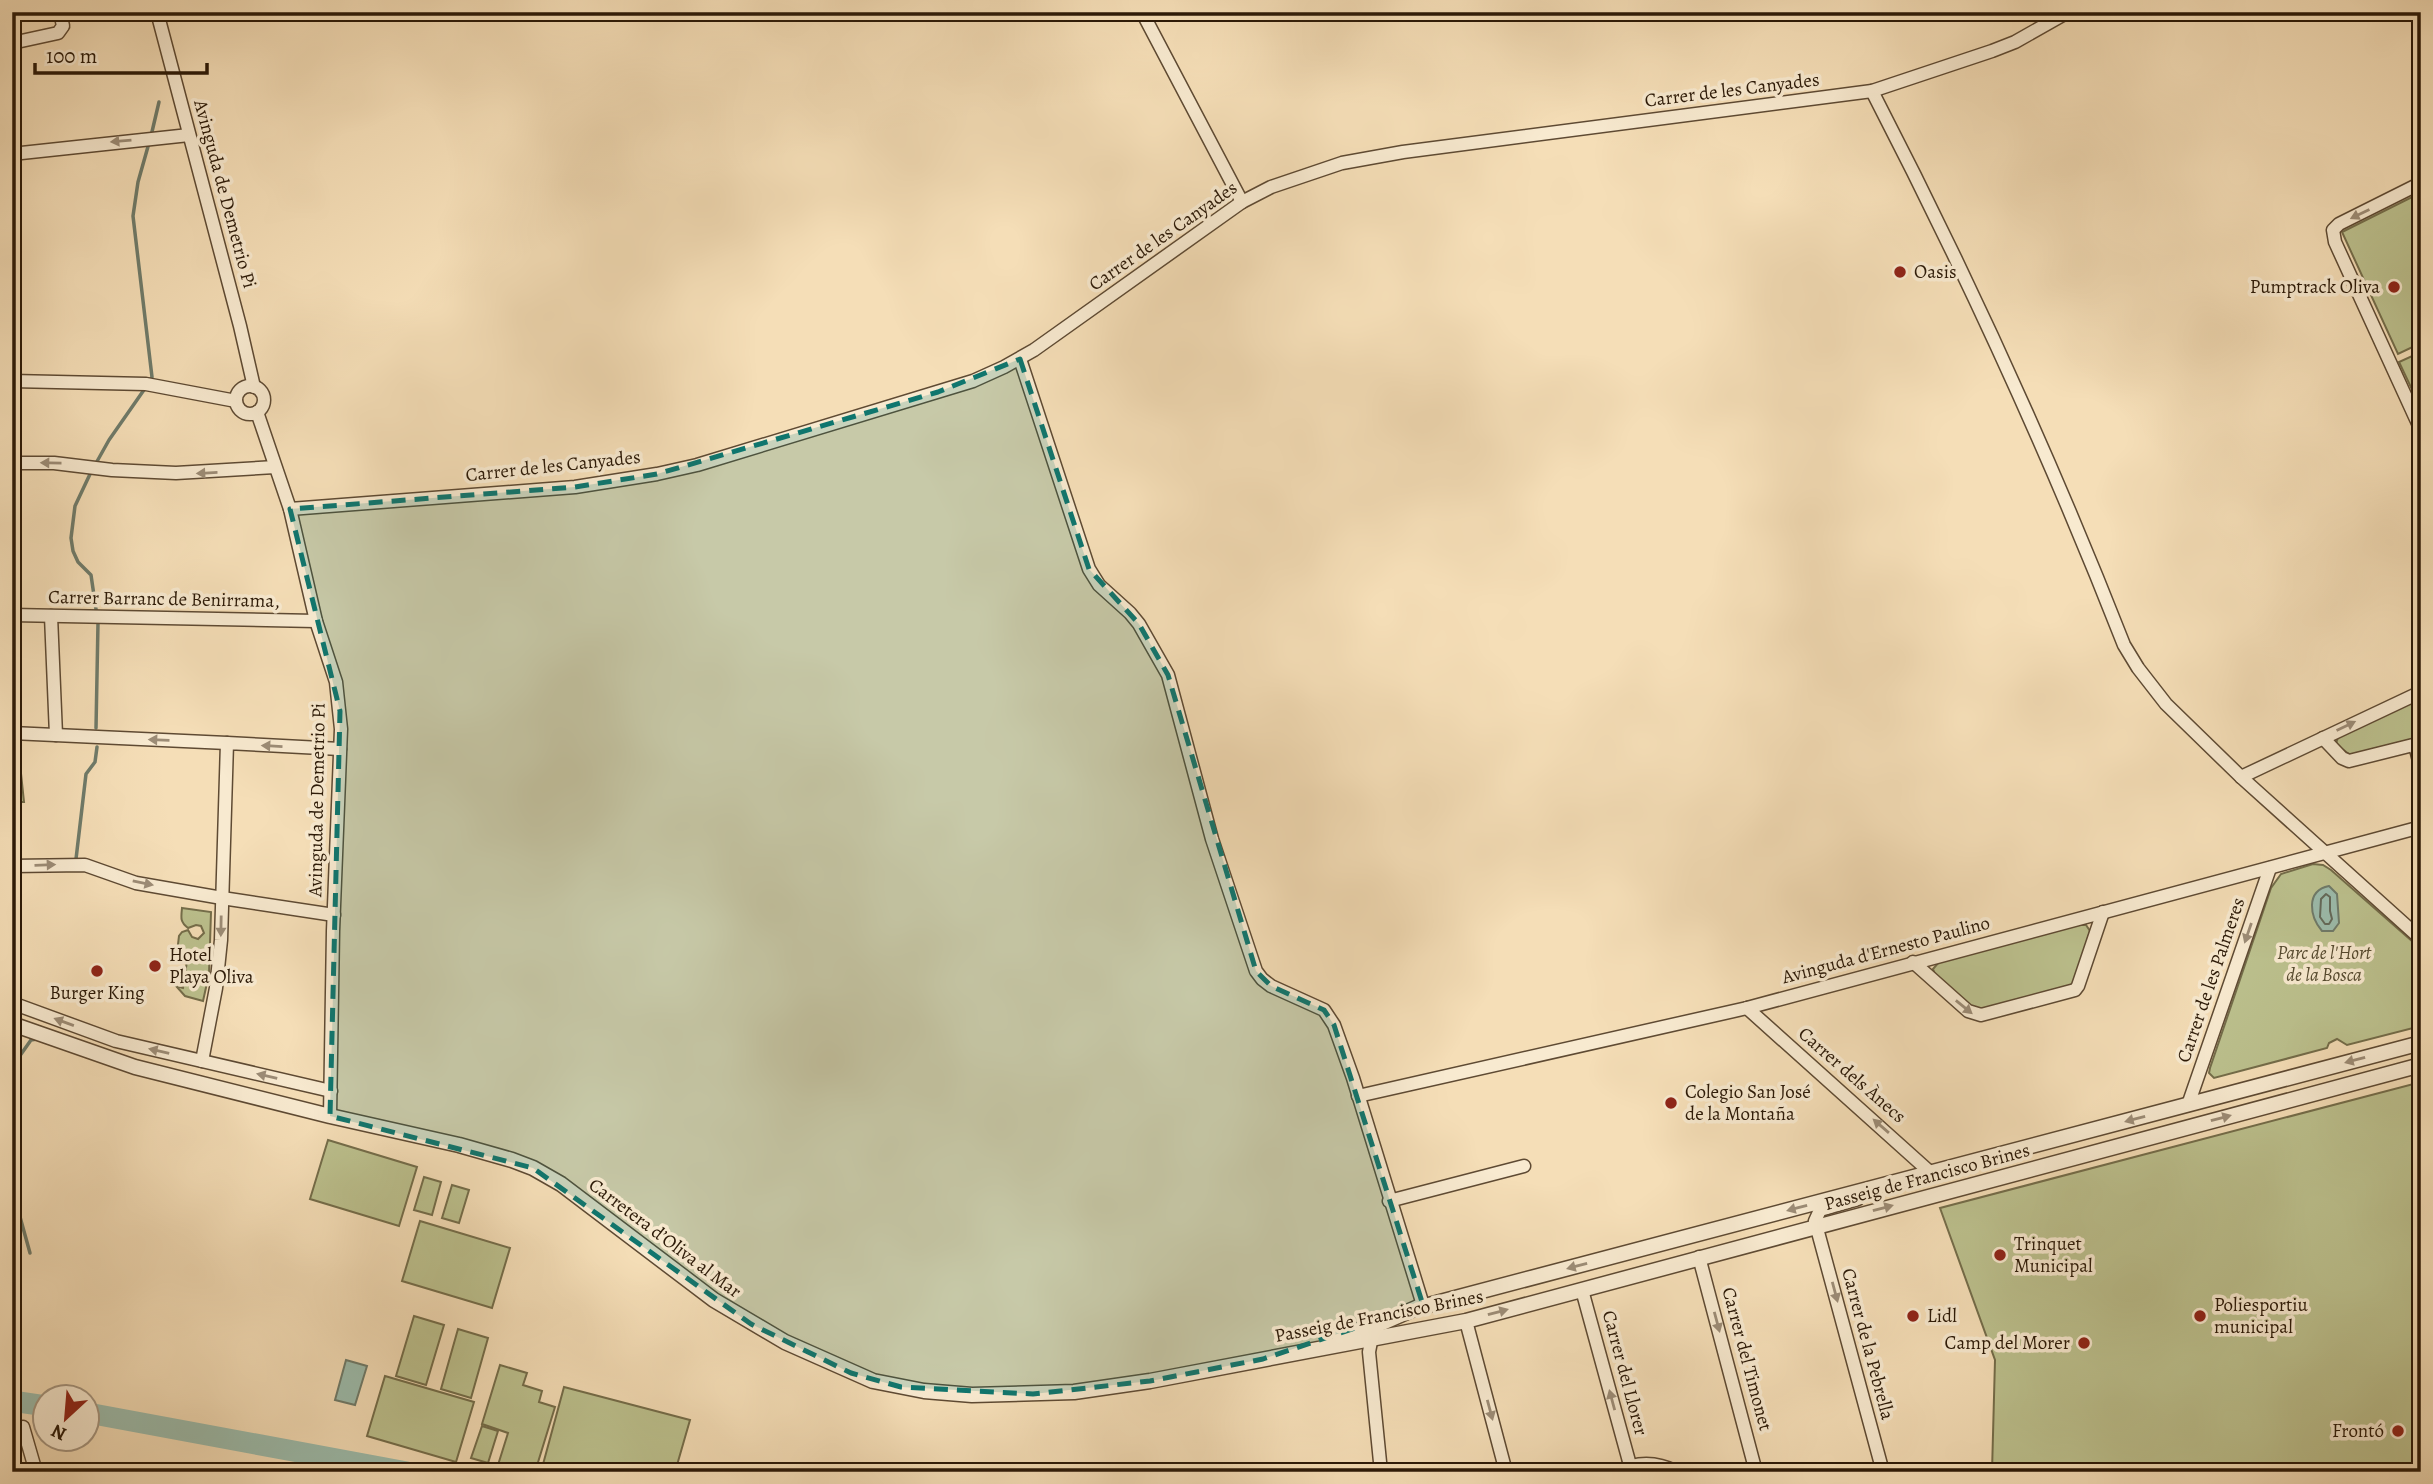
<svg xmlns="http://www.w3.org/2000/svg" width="2433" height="1484" viewBox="0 0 2433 1484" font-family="Alegreya,serif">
  <rect width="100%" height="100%" fill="#f5deb7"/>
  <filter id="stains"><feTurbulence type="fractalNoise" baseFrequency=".00286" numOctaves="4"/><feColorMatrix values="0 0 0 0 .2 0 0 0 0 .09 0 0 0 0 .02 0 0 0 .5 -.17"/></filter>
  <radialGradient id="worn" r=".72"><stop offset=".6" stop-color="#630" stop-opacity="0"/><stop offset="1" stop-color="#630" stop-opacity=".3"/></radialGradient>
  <g fill="#bcc18e" stroke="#746d4a" stroke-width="2">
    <polygon points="2416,195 2421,205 2421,343 2398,354 2342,232"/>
    <polygon points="2421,352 2421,396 2416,398 2399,362"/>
    <polygon points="2421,698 2421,737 2350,755 2336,744 2338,737"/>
    <polygon points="12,745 18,745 24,802 12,802"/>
    <polygon points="2313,864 2323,865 2331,870 2421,949 2421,1026 2347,1045 2337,1039 2329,1043 2327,1048 2214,1078 2209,1073 2210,1068 2271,888 2281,874"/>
    <path d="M 182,908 L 211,912 L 209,974 L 203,1001 L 185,996 L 176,986 L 183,988 L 187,961 L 176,961 L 179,936 L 182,932 L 188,930 L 192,937 L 198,939 L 204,933 L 201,926 L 196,925 L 188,928 C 180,922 181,918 182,908 Z"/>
    <polygon points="2078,925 2086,925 2090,931 2073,986 1977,1012 1935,974 1933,969 1939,962"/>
    <polygon points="2421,1082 2421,1472 1992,1472 1995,1360 1940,1208"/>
    <polygon points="328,1140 417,1167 399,1226 310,1199"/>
    <polygon points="424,1177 441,1182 432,1215 414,1210"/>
    <polygon points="452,1185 469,1190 459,1223 442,1218"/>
    <polygon points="420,1221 510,1248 492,1308 402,1281"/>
    <polygon points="414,1316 444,1325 426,1385 396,1376"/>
    <polygon points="458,1329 488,1338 471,1398 441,1389"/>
    <polygon points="500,1365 527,1373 523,1385 542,1391 539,1402 555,1407 535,1472 517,1467 516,1470 498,1465 508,1433 482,1424"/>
    <polygon points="385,1376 474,1402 456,1462 367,1436"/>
    <polygon points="564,1387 690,1420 675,1472 554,1472 542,1468"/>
    <polygon points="482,1426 498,1431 488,1463 471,1458"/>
  </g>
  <g fill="#9cbcac" stroke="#6f7b6a" stroke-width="2">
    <path d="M 2329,886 L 2337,894 L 2339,923 L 2333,931 L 2322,931 C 2310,917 2305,891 2329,886 Z"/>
    <polygon points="346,1360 367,1366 355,1405 335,1400"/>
  </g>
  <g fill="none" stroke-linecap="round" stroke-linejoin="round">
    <polygon stroke="#646a5a" stroke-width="2" points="2326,894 2330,897 2330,911 2332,919 2329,924 2325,924 2320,917 2321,899"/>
    <g stroke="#6f7b6a" stroke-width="3.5">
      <polyline points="151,136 159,102"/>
      <polyline points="149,143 138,182 133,216 152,377 150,380"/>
      <polyline points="95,465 109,440 146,387"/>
      <polyline points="91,472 75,506 71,538 73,551 78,562 91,575 98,623 96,728"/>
      <polyline points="76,859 86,774 95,762 97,747"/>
      <polyline points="12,1067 31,1040 37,1039"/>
      <polyline points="12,1188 30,1253"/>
    </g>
    <g stroke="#9cbcac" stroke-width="21">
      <polyline points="12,1401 46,1406"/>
      <polyline points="88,1413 407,1472"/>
    </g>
    <defs>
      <g id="minor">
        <polyline points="157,12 240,326 254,387"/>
        <polyline points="1142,12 1242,202"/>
        <polyline points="12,43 58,33 63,26 60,12"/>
        <path d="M 1872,91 C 1965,271 2050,456 2124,645 L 2138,668 L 2166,704 L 2241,777 L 2421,939"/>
        <polyline points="12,154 189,135"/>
        <polyline points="2421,183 2339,224 2333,230 2335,242 2421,430"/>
        <polyline points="1020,359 1089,569 1099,585 1130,613 1139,624 1168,675 1212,839 1256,971 1262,979 1271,986 1324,1010 1334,1025 1353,1078 1423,1305"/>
        <polyline points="12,381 146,384 236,401"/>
        <circle cx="250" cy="400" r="14"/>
        <polyline points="257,412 290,509 316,621 336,682 341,729 333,931 330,1116"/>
        <polyline points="12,463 54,463 112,470 176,473 275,467"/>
        <polyline points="290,509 575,487 657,474 697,465 973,381 1004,367 1034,350 1242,202 1271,187 1342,163 1403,152 1872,91 1992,51 2015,42 2068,12"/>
        <polyline points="12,615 316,621"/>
        <polyline points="51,616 56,735"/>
        <polyline points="12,733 227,743"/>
        <polyline points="2323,738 2342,758 2349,761 2421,743"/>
        <polyline points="2415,745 2421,769"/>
        <polyline points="2241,777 2421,692"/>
        <polyline points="12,866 85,865 136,883 222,898 334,915"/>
        <polyline points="1913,962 1968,1011 1981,1015 2075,990 2078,986 2103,912"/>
        <polyline points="12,1003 116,1041 331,1091"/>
        <polyline points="1747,1008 1931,1173"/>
        <polyline points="202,1061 216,988 221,940 227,743 340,749"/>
        <polyline points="1358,1096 1747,1008 2421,827"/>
        <polyline points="2188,1105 2270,868"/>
        <polyline points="1858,1199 1820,1210 1815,1221 1883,1472"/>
        <polyline points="1389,1201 1524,1166"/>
        <polyline points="1699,1257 1756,1472"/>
        <polyline points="1582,1290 1630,1465"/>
        <polyline points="1466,1321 1506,1472"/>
        <polyline points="1373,1331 1369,1352 1381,1472"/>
        <polyline points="23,1427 36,1472"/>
        <path d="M 1617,1472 C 1637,1461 1657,1462 1677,1472"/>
      </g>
      <g id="tertiary">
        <polyline points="12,1024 135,1067 330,1116 459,1145 512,1160 533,1168 561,1184 714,1300 785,1342 873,1381 924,1391 972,1395 1074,1392 1150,1381 1466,1321 2421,1065"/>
        <polyline points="1328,1339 1382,1323 1423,1305 1425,1306 2421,1043"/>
      </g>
    </defs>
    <use href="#minor" stroke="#5e4a33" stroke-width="15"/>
    <use href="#tertiary" stroke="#5e4a33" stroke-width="17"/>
    <use href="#minor" stroke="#f8ead0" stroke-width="12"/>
    <use href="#tertiary" stroke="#f8ead0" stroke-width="14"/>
  </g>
  <defs><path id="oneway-solid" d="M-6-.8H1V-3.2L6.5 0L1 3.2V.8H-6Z" transform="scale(1.75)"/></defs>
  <g fill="#9c8c76">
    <use href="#oneway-solid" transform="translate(121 141) rotate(175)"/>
    <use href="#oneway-solid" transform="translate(2360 214) rotate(154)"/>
    <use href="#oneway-solid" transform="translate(51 463) rotate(-179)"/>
    <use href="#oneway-solid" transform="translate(207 473) rotate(177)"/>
    <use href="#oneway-solid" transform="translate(2346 726) rotate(-26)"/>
    <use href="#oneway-solid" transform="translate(159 740) rotate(-178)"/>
    <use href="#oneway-solid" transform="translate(272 746) rotate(-177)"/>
    <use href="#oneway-solid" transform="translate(45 865) rotate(-2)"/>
    <use href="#oneway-solid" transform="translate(143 883) rotate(12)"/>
    <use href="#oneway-solid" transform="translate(221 926) rotate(91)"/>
    <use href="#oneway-solid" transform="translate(2248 933) rotate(109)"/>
    <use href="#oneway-solid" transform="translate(1964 1007) rotate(39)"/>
    <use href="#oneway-solid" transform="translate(64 1022) rotate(-160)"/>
    <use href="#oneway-solid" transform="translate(159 1051) rotate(-167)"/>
    <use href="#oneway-solid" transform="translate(2355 1060) rotate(165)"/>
    <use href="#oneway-solid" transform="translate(267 1076) rotate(-167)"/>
    <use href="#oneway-solid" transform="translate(2221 1118) rotate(-15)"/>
    <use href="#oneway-solid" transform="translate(2135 1119) rotate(165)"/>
    <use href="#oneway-solid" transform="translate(1881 1126) rotate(-139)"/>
    <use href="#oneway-solid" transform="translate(1797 1208) rotate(165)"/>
    <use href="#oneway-solid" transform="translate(1883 1208) rotate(-15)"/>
    <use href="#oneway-solid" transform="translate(1577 1266) rotate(165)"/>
    <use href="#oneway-solid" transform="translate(1835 1292) rotate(75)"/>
    <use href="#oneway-solid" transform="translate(1498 1312) rotate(-15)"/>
    <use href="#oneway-solid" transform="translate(1717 1322) rotate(75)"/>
    <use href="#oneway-solid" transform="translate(1612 1400) rotate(-105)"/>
    <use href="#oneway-solid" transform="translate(1490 1410) rotate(75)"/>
  </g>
  <path fill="#0f766e" fill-opacity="0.2" stroke="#0f766e" stroke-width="5" stroke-dasharray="14 9" stroke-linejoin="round" d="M 1020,359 L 1089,569 L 1139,624 L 1168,675 L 1256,971 L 1271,986 L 1324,1010 L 1334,1025 L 1423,1305 L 1263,1359 L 1150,1381 L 1033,1394 L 901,1387 L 851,1373 L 751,1324 L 533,1168 L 330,1116 L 340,711 L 290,509 L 575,487 L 657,474 L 938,392 Z"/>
  <g fill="#8f2418" stroke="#f8ead0" stroke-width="2.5">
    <circle cx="1900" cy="272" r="7"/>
    <circle cx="2394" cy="287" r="7"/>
    <circle cx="155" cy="966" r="7"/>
    <circle cx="97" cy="971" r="7"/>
    <circle cx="1671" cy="1103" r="7"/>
    <circle cx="2000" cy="1255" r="7"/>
    <circle cx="1913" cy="1316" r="7"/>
    <circle cx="2200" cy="1316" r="7"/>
    <circle cx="2084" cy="1343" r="7"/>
    <circle cx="2398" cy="1431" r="7"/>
  </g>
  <g text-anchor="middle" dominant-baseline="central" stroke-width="7" stroke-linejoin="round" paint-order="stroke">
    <g font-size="19" fill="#2b1907" stroke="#f8ead0">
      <text transform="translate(1732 90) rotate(-7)">Carrer de les Canyades</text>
      <text transform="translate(225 194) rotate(75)">Avinguda de Demetrio Pi</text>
      <text transform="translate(1163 236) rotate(-35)">Carrer de les Canyades</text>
      <text transform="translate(553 466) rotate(-6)">Carrer de les Canyades</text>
      <text transform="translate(164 599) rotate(1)">Carrer Barranc de Benirrama,</text>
      <text transform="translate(317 800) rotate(-89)">Avinguda de Demetrio Pi</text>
      <text transform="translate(1886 950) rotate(-15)">Avinguda d'Ernesto Paulino</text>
      <text transform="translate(2211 980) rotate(-71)">Carrer de les Palmeres</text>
      <text transform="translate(1852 1075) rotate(41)">Carrer dels Ànecs</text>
      <text transform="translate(1927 1177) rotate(-15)">Passeig de Francisco Brines</text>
      <text transform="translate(665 1238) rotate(37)">Carretera d’Oliva al Mar</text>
      <text transform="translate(1379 1316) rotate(-11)">Passeig de Francisco Brines</text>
      <text transform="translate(1868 1344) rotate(75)">Carrer de la Pebrella</text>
      <text transform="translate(1747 1359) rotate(75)">Carrer del Timonet</text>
      <text transform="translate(1625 1373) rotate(75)">Carrer del Llorer</text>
    </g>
    <g font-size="19" fill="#2b1907" stroke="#f8ead0" text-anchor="start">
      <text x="1914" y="272">Oasis</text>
      <text x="2380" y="287" text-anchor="end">Pumptrack Oliva</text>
      <text x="169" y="955">Hotel<tspan x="169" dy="22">Playa Oliva</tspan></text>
      <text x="97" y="993" text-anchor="middle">Burger King</text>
      <text x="1685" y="1092">Colegio San José<tspan x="1685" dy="22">de la Montaña</tspan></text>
      <text x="2014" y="1244">Trinquet<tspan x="2014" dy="22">Municipal</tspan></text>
      <text x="2214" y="1305">Poliesportiu<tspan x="2214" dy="22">municipal</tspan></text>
      <text x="1927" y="1316">Lidl</text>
      <text x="2070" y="1343" text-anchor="end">Camp del Morer</text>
      <text x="2384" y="1431" text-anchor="end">Frontó</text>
    </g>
    <g font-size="19" font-style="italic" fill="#564b30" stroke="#f8ead0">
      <text x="2324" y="953">Parc de l'Hort<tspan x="2324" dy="22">de la Bosca</tspan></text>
    </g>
  </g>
  <rect width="2433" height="1484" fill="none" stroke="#f5deb7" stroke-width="42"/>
  <rect x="14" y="14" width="2405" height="1456" fill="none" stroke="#2b1907" stroke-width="3.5"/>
  <rect x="21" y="21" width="2391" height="1442" fill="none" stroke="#2b1907" stroke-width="2"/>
  <g transform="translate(66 1418) rotate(206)"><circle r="33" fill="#f8ead0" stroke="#a69680" stroke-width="2"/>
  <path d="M0-5L12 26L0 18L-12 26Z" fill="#8f2418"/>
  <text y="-10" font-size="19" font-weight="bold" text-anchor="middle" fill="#2b1907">N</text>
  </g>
  <path d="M35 63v10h172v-10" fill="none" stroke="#2b1907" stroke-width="3.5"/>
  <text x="46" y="63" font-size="21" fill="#2b1907" stroke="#f8ead0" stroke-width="5" paint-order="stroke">100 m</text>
  <rect width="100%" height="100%" filter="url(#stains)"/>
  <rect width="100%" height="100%" fill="url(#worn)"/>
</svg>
